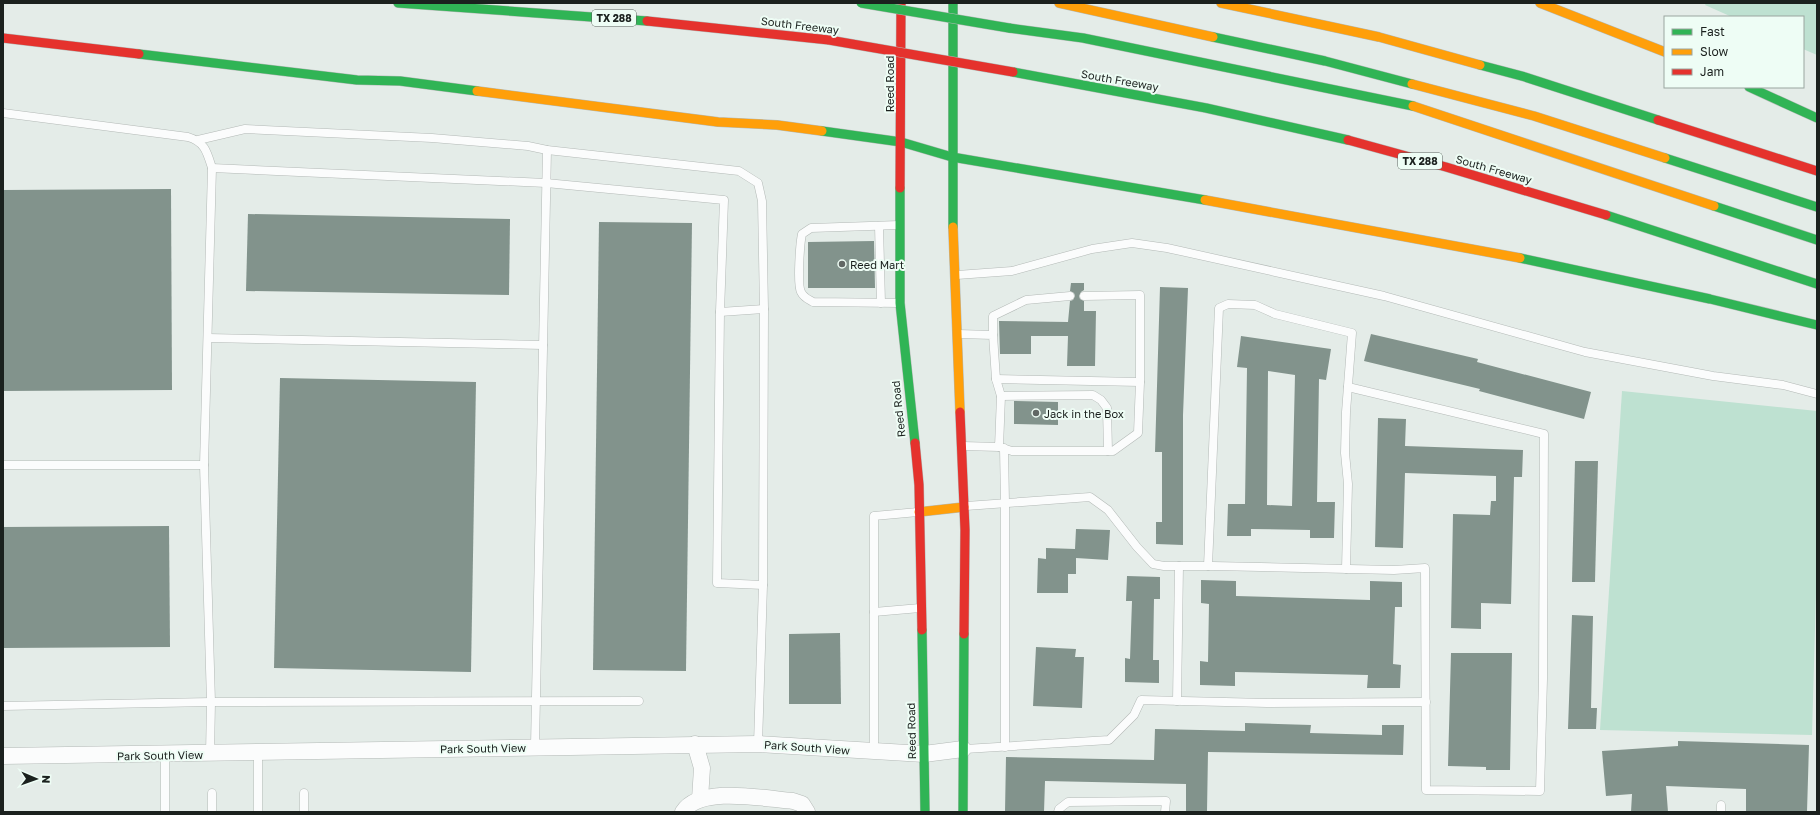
<svg xmlns="http://www.w3.org/2000/svg" width="1820" height="815" viewBox="0 0 1820 815" font-family="'Golos Text',sans-serif">
  <rect width="100%" height="100%" fill="#e4ece8"/>
  <g fill="#bee1d1">
    <polygon points="1706,3 1817,3 1817,55 1803,49 1803,17 1732,17 1705,5"/>
    <polygon points="1622,391 1817,411 1817,557 1812,735 1600,730"/>
  </g>
  <g fill="#82938c" fill-rule="evenodd">
    <polygon points="171,189 172,390 3,391 3,190"/>
    <polygon points="248,214 510,219 509,295 246,291"/>
    <polygon points="599,222 692,223 686,671 593,670"/>
    <polygon points="874,241 875,288 808,288 808,242"/>
    <polygon points="1071,283 1084,283 1084,290 1081,292 1079,296 1080,299 1084,301 1084,311 1096,311 1095,366 1067,366 1068,336 1031,336 1031,354 1000,354 999,321 1068,322 1070,301 1073,300 1075,296 1074,293 1070,291"/>
    <polygon points="1160,287 1188,288 1183,415 1183,545 1156,544 1156,522 1162,522 1162,452 1155,452"/>
    <polygon points="1371,334 1478,359 1477,362 1591,392 1584,419 1479,391 1480,389 1364,361"/>
    <path d="M 1241,336 L 1331,349 L 1326,380 L 1319,379 L 1317,502 L 1335,502 L 1334,538 L 1310,538 L 1310,530 L 1251,529 L 1251,536 L 1227,536 L 1228,504 L 1245,504 L 1247,368 L 1237,367 ZM 1268,371 L 1295,375 L 1292,506 L 1267,505 Z"/>
    <polygon points="280,378 476,382 471,672 274,668"/>
    <polygon points="1014,401 1058,402 1058,425 1014,424"/>
    <polygon points="1378,418 1406,419 1405,446 1523,450 1522,477 1514,477 1511,604 1481,603 1481,629 1451,628 1453,514 1490,515 1491,501 1496,501 1496,476 1405,473 1403,548 1375,547"/>
    <polygon points="1575,461 1598,461 1595,582 1572,582"/>
    <polygon points="169,526 170,647 3,648 3,527"/>
    <polygon points="1076,529 1110,530 1108,560 1076,558 1076,574 1068,574 1068,593 1037,593 1038,558 1046,559 1046,548 1075,549"/>
    <polygon points="1127,576 1160,577 1160,599 1154,599 1153,660 1159,660 1159,683 1125,682 1125,658 1130,659 1132,601 1126,601"/>
    <polygon points="1201,580 1236,581 1236,596 1370,600 1370,581 1402,582 1402,607 1395,607 1393,664 1401,665 1400,688 1367,688 1368,675 1235,672 1235,686 1200,685 1200,661 1208,662 1209,604 1201,603"/>
    <polygon points="1572,615 1593,616 1591,708 1597,708 1596,729 1568,729"/>
    <polygon points="840,633 841,704 789,704 789,634"/>
    <polygon points="1036,647 1076,649 1075,657 1084,657 1082,708 1033,706"/>
    <polygon points="1451,653 1512,653 1510,770 1486,770 1486,767 1448,766"/>
    <polygon points="1245,723 1311,725 1310,733 1382,735 1382,725 1404,725 1403,755 1208,752 1207,812 1186,812 1186,784 1045,781 1044,812 1005,812 1006,757 1154,760 1155,729 1245,731"/>
    <polygon points="1678,741 1809,745 1807,812 1746,812 1746,789 1666,786 1668,812 1631,812 1632,794 1606,796 1602,751 1678,746"/>
  </g>
  <g fill="none" stroke-linecap="round" stroke-linejoin="round">
    <defs>
      <g id="lane">
        <path d="M 3,113 L 188,137 C 205,142 207,152 212,168 L 204,465 L 211,702 L 210,754"/>
        <polyline points="198,140 245,129 432,138 528,146 547,150 739,171 758,183 762,201 764,309 763,585 758,744"/>
        <polyline points="212,168 546,183 724,200 720,312"/>
        <path d="M 899,225 L 811,228 L 802,234 C 800,243 797,284 801,292 C 804,298 808,299 813,302 L 900,303"/>
        <polyline points="879,226 881,303"/>
        <polyline points="957,275 1012,271 1092,249 1132,243 1167,248 1384,296 1585,352 1713,376 1783,385 1817,394"/>
        <polyline points="958,334 993,335 996,379 1001,396 999,447 963,446"/>
        <polyline points="993,335 993,316 1026,300 1070,296"/>
        <polyline points="208,338 543,345"/>
        <polyline points="996,379 1140,382 1140,295 1084,296"/>
        <polyline points="1001,396 1093,395 1101,400 1107,408 1108,451"/>
        <polyline points="999,447 1012,451 1113,451 1138,433 1140,382"/>
        <polyline points="1004,448 1005,503 1005,747"/>
        <polyline points="3,465 204,465"/>
        <polyline points="966,506 1090,497 1108,510 1137,547 1153,564 1164,566 1213,566 1394,570 1425,568 1426,790 1540,791 1543,679 1544,434 1348,387"/>
        <polyline points="1208,566 1219,308 1228,304 1255,305 1275,314 1352,333 1346,412 1345,453 1348,484 1346,569"/>
        <polyline points="763,585 717,583 720,312 764,309"/>
        <polyline points="874,612 920,608"/>
        <polyline points="1177,701 1179,566"/>
        <polyline points="3,706 211,702 639,701"/>
        <polyline points="535,746 547,150"/>
        <polyline points="965,749 1109,740 1134,715 1141,700 1267,703 1426,702"/>
        <polyline points="874,751 874,516 918,512"/>
        <polyline points="258,753 258,812"/>
        <polyline points="212,793 212,812"/>
        <polyline points="304,793 304,812"/>
        <polyline points="165,812 165,755"/>
        <polyline points="1058,812 1059,809 1068,802 1166,801 1165,812"/>
        <polyline points="1721,812 1721,805"/>
      </g>
      <g id="street">
        <polyline points="695,744 702,768 700,799"/>
        <polyline points="3,756 758,744 924,754 963,749"/>
        <path d="M 683,812 C 700,785 766,799 793,801 L 802,804 L 807,812"/>
      </g>
      <g id="fast">
        <polyline points="398,3 647,21"/>
        <polyline points="953,3 953,227"/>
        <polyline points="1009,28 1083,38 1413,106"/>
        <polyline points="1213,37 1325,61 1412,84"/>
        <polyline points="139,54 357,80 400,81 477,91"/>
        <polyline points="1480,65 1525,77 1658,120"/>
        <polyline points="1013,72 1206,108 1348,140"/>
        <polyline points="1749,87 1817,118"/>
        <polyline points="822,131 901,142 952,157 1205,200"/>
        <polyline points="1665,158 1817,207"/>
        <polyline points="900,188 900,303 915,443"/>
        <polyline points="1714,206 1817,240"/>
        <polyline points="1606,215 1817,284"/>
        <polyline points="1520,258 1710,299 1817,325"/>
        <polyline points="922,630 925,812"/>
        <polyline points="963,812 964,634"/>
      </g>
      <g id="slow">
        <polyline points="1059,3 1213,37"/>
        <polyline points="1221,3 1379,37 1480,65"/>
        <polyline points="1540,3 1665,52"/>
        <polyline points="1412,84 1534,116 1665,158"/>
        <polyline points="477,91 718,122 777,125 822,131"/>
        <polyline points="1413,106 1714,206"/>
        <polyline points="1205,200 1520,258"/>
        <polyline points="953,227 960,412"/>
        <polyline points="919,512 964,507"/>
      </g>
      <g id="jam">
        <polyline points="647,21 829,40"/>
        <polyline points="3,38 139,54"/>
        <polyline points="1658,120 1817,171"/>
        <polyline points="1348,140 1446,167 1606,215"/>
        <polyline points="900,188 901,3"/>
        <polyline points="960,412 965,530 964,634"/>
        <polyline points="915,443 919,485 922,630"/>
      </g>
    </defs>
    <use href="#lane" stroke="#b3b9b6" stroke-width="9"/>
    <use href="#street" stroke="#b3b9b6" stroke-width="17"/>
    <use href="#fast" stroke="#b3b9b6" stroke-width="10"/>
    <use href="#slow" stroke="#b3b9b6" stroke-width="10"/>
    <use href="#jam" stroke="#b3b9b6" stroke-width="10"/>
    <use href="#lane" stroke="#fbfcfc" stroke-width="8"/>
    <use href="#street" stroke="#fbfcfc" stroke-width="16"/>
    <use href="#fast" stroke="#30b455" stroke-width="9"/>
    <use href="#slow" stroke="#ff9f0a" stroke-width="9"/>
    <use href="#jam" stroke="#e5322d" stroke-width="9"/>
    <defs>
      <polyline id="fast-bridge" points="861,3 1009,28"/>
      <polyline id="jam-bridge" points="829,40 1013,72"/>
    </defs>
    <use href="#fast-bridge" stroke="#b3b9b6" stroke-width="10" stroke-linecap="butt"/>
    <use href="#jam-bridge" stroke="#b3b9b6" stroke-width="10" stroke-linecap="butt"/>
    <use href="#fast-bridge" stroke="#30b455" stroke-width="9"/>
    <use href="#jam-bridge" stroke="#e5322d" stroke-width="9"/>
  </g>
  <g fill="#616865" stroke="#eefdf5" stroke-width="1.5">
    <circle cx="842" cy="264" r="4"/>
    <circle cx="1036" cy="413" r="4"/>
  </g>
  <g text-anchor="middle" dominant-baseline="central" stroke-width="4" stroke-linejoin="round" paint-order="stroke">
    <g fill="#eefdf5" stroke="#5a635e" stroke-width="1">
      <rect x="592" y="10" width="44" height="16" rx="3"/>
      <rect x="1398" y="153" width="44" height="16" rx="3"/>
    </g>
    <g font-size="10" font-weight="bold" fill="#1b211e">
      <text x="614" y="18">TX 288</text>
      <text x="1420" y="161">TX 288</text>
    </g>
    <g font-size="11" fill="#1b211e" stroke="#eefdf5">
      <text transform="translate(800 25) rotate(7)">South Freeway</text>
      <text transform="translate(1120 80) rotate(10)">South Freeway</text>
      <text transform="translate(889 84) rotate(-90)">Reed Road</text>
      <text transform="translate(1494 169) rotate(16)">South Freeway</text>
      <text transform="translate(898 409) rotate(-96)">Reed Road</text>
      <text transform="translate(911 731) rotate(-91)">Reed Road</text>
      <text transform="translate(807 747) rotate(4)">Park South View</text>
      <text transform="translate(483 748) rotate(-1)">Park South View</text>
      <text transform="translate(160 755) rotate(-1)">Park South View</text>
    </g>
    <g font-size="11" fill="#1b211e" stroke="#eefdf5" text-anchor="start">
      <text x="850" y="264">Reed Mart</text>
      <text x="1044" y="413">Jack in the Box</text>
    </g>
  </g>
  <rect width="1820" height="815" fill="none" stroke="#1b211e" stroke-width="8"/>
  <rect x="1664" y="16" width="140" height="72" fill="#eefdf5" stroke="#9aa59f"/>
  <rect x="1672" y="29" width="20" height="6" fill="#30b455" stroke="#9aa59f"/>
  <text x="1700" y="36" font-size="12" fill="#1b211e">Fast</text>
  <rect x="1672" y="49" width="20" height="6" fill="#ff9f0a" stroke="#9aa59f"/>
  <text x="1700" y="56" font-size="12" fill="#1b211e">Slow</text>
  <rect x="1672" y="69" width="20" height="6" fill="#e5322d" stroke="#9aa59f"/>
  <text x="1700" y="76" font-size="12" fill="#1b211e">Jam</text>
  <g transform="translate(36 779) rotate(92)" stroke="#eefdf5" stroke-width="3" paint-order="stroke">
  <path d="M0-3L7 15L0 10L-7 15Z" fill="#1b211e"/>
  <text y="-6" font-size="11" font-weight="bold" text-anchor="middle" fill="#1b211e">N</text>
  </g>
</svg>
